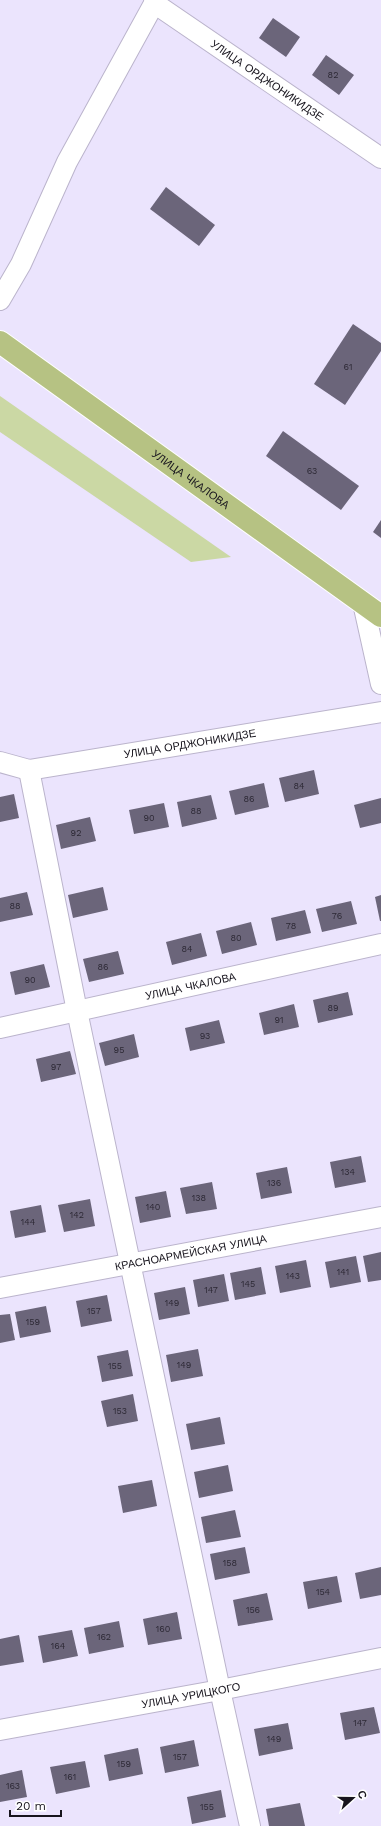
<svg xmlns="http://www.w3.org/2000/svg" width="381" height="1826" viewBox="0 0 381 1826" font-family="'Work Sans',sans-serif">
  <rect width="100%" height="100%" fill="#ebe4fd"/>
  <polygon fill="#cbd8a4" points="0,396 231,557 191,562 0,432"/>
  <g fill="#6b657a">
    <polygon points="273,18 300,37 286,57 259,38"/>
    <polygon points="326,55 354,75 339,95 312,75"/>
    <polygon points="166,187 215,225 199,246 150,209"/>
    <polygon points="353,324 381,343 381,351 345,405 314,384"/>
    <polygon points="283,431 359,486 341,510 266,456"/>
    <polygon points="381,520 381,538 373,532"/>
    <polygon points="314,770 319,794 285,802 279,778"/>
    <polygon points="264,783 269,807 235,815 229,791"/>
    <polygon points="14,794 19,818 0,822 0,797"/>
    <polygon points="211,795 217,819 182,827 177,802"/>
    <polygon points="381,798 381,823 360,828 354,805"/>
    <polygon points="164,803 169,827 134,834 129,810"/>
    <polygon points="90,817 96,841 61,849 56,825"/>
    <polygon points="103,887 108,910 73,918 68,895"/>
    <polygon points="27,892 33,915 0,922 0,898"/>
    <polygon points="381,895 381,921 380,921 375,897"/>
    <polygon points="351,901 357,924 322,932 316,909"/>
    <polygon points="305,910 311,933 276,941 271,918"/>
    <polygon points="251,922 257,945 222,954 216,931"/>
    <polygon points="201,933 207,956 172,965 166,942"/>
    <polygon points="118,951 124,974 89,982 83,959"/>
    <polygon points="44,964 50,987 15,995 10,972"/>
    <polygon points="348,992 353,1015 318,1023 313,1000"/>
    <polygon points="294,1004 299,1027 264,1035 259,1013"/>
    <polygon points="219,1020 225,1043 190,1051 185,1028"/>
    <polygon points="134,1034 139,1057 105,1066 99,1043"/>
    <polygon points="70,1051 76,1074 41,1082 36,1059"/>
    <polygon points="361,1156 366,1182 335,1188 330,1162"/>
    <polygon points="287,1167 292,1193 261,1199 256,1173"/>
    <polygon points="212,1182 217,1209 186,1214 180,1188"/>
    <polygon points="166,1191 171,1217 140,1223 135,1197"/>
    <polygon points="90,1199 95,1226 64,1232 58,1205"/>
    <polygon points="41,1205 46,1232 15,1238 10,1211"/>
    <polygon points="381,1252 381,1280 368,1282 363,1256"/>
    <polygon points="356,1256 361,1282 330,1288 325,1262"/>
    <polygon points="306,1260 311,1287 280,1293 275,1266"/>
    <polygon points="261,1267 266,1294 235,1300 230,1273"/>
    <polygon points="224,1274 229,1301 198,1307 193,1280"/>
    <polygon points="185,1287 190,1314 159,1320 154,1293"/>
    <polygon points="107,1295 112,1321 81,1327 76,1301"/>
    <polygon points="46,1306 51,1332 20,1338 15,1312"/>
    <polygon points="10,1314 15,1340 0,1343 0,1315"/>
    <polygon points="198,1349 203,1376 171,1382 166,1355"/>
    <polygon points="128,1350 133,1376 102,1382 97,1356"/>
    <polygon points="133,1394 138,1421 107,1427 101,1401"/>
    <polygon points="220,1417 225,1444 191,1450 186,1424"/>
    <polygon points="228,1465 233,1491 199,1498 194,1472"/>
    <polygon points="152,1480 157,1506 123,1513 118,1486"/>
    <polygon points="235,1510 241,1537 206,1543 201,1517"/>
    <polygon points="245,1547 250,1573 215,1580 210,1554"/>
    <polygon points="381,1567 381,1595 360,1599 355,1573"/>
    <polygon points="337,1576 342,1602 308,1609 303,1582"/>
    <polygon points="267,1593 273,1620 238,1626 233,1600"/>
    <polygon points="177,1612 182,1639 148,1645 143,1619"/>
    <polygon points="119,1621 124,1647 89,1654 84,1628"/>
    <polygon points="72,1630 78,1656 43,1663 38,1636"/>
    <polygon points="19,1635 24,1662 0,1666 0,1639"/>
    <polygon points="374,1707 380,1733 345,1740 340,1713"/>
    <polygon points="288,1723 293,1749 259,1756 254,1729"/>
    <polygon points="194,1740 199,1766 165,1773 160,1747"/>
    <polygon points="138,1748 143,1774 109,1781 104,1755"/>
    <polygon points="85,1761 90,1787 56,1794 50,1767"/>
    <polygon points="22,1770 27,1797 0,1802 0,1775"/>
    <polygon points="221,1790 226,1817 192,1824 187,1797"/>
    <polygon points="300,1803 305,1826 269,1826 266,1809"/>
  </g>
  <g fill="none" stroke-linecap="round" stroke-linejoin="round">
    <defs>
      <g id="minor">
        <path id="s1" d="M 154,3 L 381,158"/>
        <polyline points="0,300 21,264 67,162 156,0"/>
        <polyline points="363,603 381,684"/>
        <path id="s2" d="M 0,762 L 29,770 L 381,712"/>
        <polyline points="29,770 77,1011 220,1690 250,1826"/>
        <path id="s3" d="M 0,1028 L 381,944"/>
        <path id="s4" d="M 0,1288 L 381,1217"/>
        <path id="s5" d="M 0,1730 L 220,1690 L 381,1658"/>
      </g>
      <g id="major">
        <path id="s6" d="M 0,342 L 381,616"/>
      </g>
    </defs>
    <use href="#minor" stroke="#bbb4cc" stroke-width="22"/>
    <use href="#major" stroke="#fff" stroke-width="24"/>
    <use href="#minor" stroke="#fff" stroke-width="20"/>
    <use href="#major" stroke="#b6c283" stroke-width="22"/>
  </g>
  <g text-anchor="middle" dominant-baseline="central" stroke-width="3" stroke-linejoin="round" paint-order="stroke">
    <g font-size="9" fill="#2c2834">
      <text x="333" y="75">82</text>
      <text x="348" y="367">61</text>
      <text x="312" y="471">63</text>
      <text x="299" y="786">84</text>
      <text x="249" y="799">86</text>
      <text x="196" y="811">88</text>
      <text x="149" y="818">90</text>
      <text x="76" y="833">92</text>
      <text x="15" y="906">88</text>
      <text x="337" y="916">76</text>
      <text x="291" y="926">78</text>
      <text x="236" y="938">80</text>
      <text x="187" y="949">84</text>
      <text x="103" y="967">86</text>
      <text x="30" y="980">90</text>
      <text x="333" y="1008">89</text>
      <text x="279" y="1020">91</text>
      <text x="205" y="1036">93</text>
      <text x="119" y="1050">95</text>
      <text x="56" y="1067">97</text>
      <text x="348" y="1172">134</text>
      <text x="274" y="1183">136</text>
      <text x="199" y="1198">138</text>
      <text x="153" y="1207">140</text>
      <text x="77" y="1215">142</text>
      <text x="28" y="1222">144</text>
      <text x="343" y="1272">141</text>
      <text x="293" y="1276">143</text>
      <text x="248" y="1284">145</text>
      <text x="211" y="1290">147</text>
      <text x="172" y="1303">149</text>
      <text x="94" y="1311">157</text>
      <text x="33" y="1322">159</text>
      <text x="184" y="1365">149</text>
      <text x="115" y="1366">155</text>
      <text x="120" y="1411">153</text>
      <text x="230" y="1563">158</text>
      <text x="323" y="1592">154</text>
      <text x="253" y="1610">156</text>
      <text x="163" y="1629">160</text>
      <text x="104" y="1637">162</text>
      <text x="58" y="1646">164</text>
      <text x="360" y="1723">147</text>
      <text x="274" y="1739">149</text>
      <text x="180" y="1757">157</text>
      <text x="124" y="1764">159</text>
      <text x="70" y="1777">161</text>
      <text x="13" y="1786">163</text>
      <text x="207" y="1807">155</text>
    </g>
    <g font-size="11" fill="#17141d" stroke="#fff">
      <text stroke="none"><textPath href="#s1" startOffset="137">УЛИЦА ОРДЖОНИКИДЗЕ</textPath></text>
      <text stroke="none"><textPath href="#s6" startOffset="235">УЛИЦА ЧКАЛОВА</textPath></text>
      <text stroke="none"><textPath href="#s2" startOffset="193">УЛИЦА ОРДЖОНИКИДЗЕ</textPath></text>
      <text stroke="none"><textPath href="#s3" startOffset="195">УЛИЦА ЧКАЛОВА</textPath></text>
      <text stroke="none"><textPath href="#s4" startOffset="194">КРАСНОАРМЕЙСКАЯ УЛИЦА</textPath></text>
      <text stroke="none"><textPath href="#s5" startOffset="194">УЛИЦА УРИЦКОГО</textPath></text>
    </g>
  </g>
  <g transform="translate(353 1798) rotate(69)" stroke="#ffffff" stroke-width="3" paint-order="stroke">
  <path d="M0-3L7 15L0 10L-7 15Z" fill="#17141d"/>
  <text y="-6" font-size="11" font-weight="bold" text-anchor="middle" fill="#17141d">С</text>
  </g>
  <path d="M10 1810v6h51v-6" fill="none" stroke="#17141d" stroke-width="2"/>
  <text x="16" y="1810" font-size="12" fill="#17141d" stroke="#ffffff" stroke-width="3" paint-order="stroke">20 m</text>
</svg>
